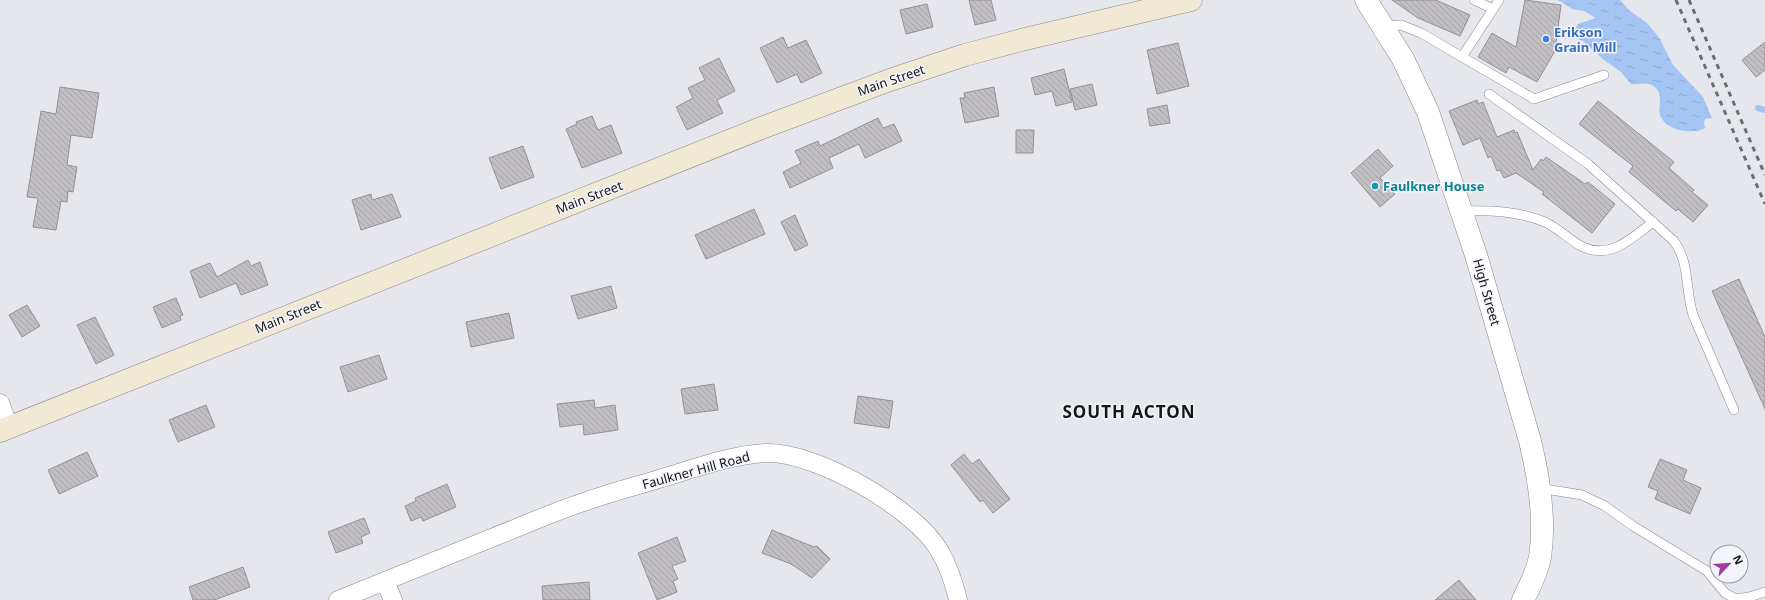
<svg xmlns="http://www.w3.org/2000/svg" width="1765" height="600" viewBox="0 0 1765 600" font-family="'Noto Sans',sans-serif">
  <defs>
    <pattern id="water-ripples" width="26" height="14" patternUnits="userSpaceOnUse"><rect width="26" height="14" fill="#a4c4f4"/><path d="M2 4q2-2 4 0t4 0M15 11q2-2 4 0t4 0" fill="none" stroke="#8ca8d0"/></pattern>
    <pattern id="building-back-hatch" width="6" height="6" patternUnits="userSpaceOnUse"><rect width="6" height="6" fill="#c2bfc4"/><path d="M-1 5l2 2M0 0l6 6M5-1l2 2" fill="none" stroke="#a6a3a8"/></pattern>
  </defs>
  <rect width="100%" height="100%" fill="#e5e7ec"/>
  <path fill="url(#water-ripples)" d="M 1557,0 L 1620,0 L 1630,11 L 1646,22 L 1653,30 L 1660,39 L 1673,65 L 1703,97 L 1712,118 L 1705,119 L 1704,123 L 1705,128 C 1694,134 1670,132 1662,119 C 1655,108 1667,94 1652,85 C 1647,82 1638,85 1631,84 L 1621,72 L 1604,60 L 1583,41 L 1574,37 L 1573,32 L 1578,24 L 1596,18 L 1584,11 L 1572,9 L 1562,2 Z"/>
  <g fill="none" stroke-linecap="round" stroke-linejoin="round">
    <polyline stroke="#a4c4f4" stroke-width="6" points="1758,108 1765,110"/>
  </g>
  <g fill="url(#building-back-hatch)" stroke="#949195">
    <polygon points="969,0 991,0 996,20 975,25"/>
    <polygon points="1392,0 1436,0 1470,15 1460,36 1418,18"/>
    <polygon points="1525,0 1561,5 1555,51 1537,82 1509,67 1506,73 1478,57 1492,33 1516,47"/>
    <polygon points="927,4 933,27 906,34 900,10"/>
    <polygon points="783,37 788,48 806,40 822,73 801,83 797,74 777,83 760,48"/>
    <polygon points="1765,42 1765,70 1756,77 1742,60"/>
    <polygon points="1178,43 1189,86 1157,94 1147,50"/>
    <polygon points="719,58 735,91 717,100 723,113 687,130 676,107 693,98 688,88 705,80 699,68"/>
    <polygon points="1064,69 1072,102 1056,106 1052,91 1035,95 1031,78"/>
    <polygon points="1092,84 1097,105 1075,110 1070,89"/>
    <polygon points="60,87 99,93 92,138 71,135 67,165 77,167 73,192 68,191 67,202 61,201 56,230 33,227 38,198 27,197 41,111 56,114"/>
    <polygon points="994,87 999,116 965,123 960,98 965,98 964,93"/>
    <polygon points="1477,100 1478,104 1483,102 1497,137 1514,130 1515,133 1517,132 1533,170 1541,159 1543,161 1546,157 1585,184 1588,182 1615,204 1592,233 1542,194 1544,192 1516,173 1504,178 1500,170 1497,171 1491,156 1488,158 1480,138 1463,145 1449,111"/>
    <polygon points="1598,101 1674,162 1669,168 1694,190 1692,192 1708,205 1693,222 1678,209 1676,211 1629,172 1633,166 1579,124"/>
    <polygon points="1167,105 1170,123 1150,126 1147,109"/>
    <polygon points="592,116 598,130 611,125 622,153 582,168 566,129 577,124 576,122"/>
    <polygon points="878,118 883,128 894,124 902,141 865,158 859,144 829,158 833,168 790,188 783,172 801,163 795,151 818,141 820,146"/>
    <polygon points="1016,130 1034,130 1033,153 1016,153"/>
    <polygon points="523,146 534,177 501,189 489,158"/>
    <polygon points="1378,149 1393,166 1380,178 1395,194 1380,207 1351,173"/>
    <polygon points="371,194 372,200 392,194 401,217 361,230 352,200"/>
    <polygon points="754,209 765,234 706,259 695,235"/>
    <polygon points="795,215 808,245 795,251 781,222"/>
    <polygon points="248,260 251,266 260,262 268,285 241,295 236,283 200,298 190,271 210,263 217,277"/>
    <polygon points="1739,279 1765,337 1765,409 1712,291"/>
    <polygon points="611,286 617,308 578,319 571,296"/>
    <polygon points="176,298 183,315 180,316 181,320 162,328 153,307"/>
    <polygon points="27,305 40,326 22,337 9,315"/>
    <polygon points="509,313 514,338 471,347 466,322"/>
    <polygon points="95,317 114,355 96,364 77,325"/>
    <polygon points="379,355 387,379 348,392 340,367"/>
    <polygon points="714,384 718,410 685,414 681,389"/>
    <polygon points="858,396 893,401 889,428 854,423"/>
    <polygon points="594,400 595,408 615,405 618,430 584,435 583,424 560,427 557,404"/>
    <polygon points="206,405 215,427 178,442 169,420"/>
    <polygon points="87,452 98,476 59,494 48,470"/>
    <polygon points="964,454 972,464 979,459 1010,499 993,513 983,500 980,502 951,465"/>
    <polygon points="1660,459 1687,470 1683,480 1701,488 1690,514 1655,499 1658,491 1648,487"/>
    <polygon points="447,484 456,507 423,521 421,517 411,521 405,506 416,501 415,498"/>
    <polygon points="364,518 370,533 361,537 363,543 336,553 328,532"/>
    <polygon points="772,530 814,547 817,546 830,559 812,578 791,564 762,553"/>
    <polygon points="677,537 686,561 672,566 678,579 673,581 677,592 657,600 638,553"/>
    <polygon points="243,567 250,587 214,600 193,600 189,587"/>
    <polygon points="1459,580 1476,600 1435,600"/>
    <polygon points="589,582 590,600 543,600 542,586"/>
  </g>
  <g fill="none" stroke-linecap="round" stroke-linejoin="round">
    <defs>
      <g id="service">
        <polyline points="1474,0 1493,9"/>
        <polyline points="1383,26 1401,25 1421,33 1534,99 1604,75"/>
        <polyline points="1462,57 1499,0"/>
        <path d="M 1489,94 L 1588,164 L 1674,241 C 1690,263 1685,289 1693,315 L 1734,410"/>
        <path d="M 1461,211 C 1490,210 1518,211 1545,222 C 1560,229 1570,241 1583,247 C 1611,260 1633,237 1653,222"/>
        <polyline points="1539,488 1582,495 1605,506 1633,526 1707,571 1725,593 1736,599 1749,597 1765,592"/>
      </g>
      <g id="minor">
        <polyline points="0,403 9,427"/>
        <polyline points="385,581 393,600"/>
        <path d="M 338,600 C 390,579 442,558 494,537 C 525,525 555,511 587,501 C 612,492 637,486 662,478 C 696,468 731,455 766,453 C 815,451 914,508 939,550 C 948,565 954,583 958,600"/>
      </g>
      <path id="tertiary" d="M 1366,0 L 1403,59 L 1428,112 L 1476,255 L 1530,441 C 1539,478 1546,519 1540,557 C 1537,572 1530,586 1523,600"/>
      <polyline id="secondary" points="0,431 764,127 890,80 965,55 1021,40 1191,0"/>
    </defs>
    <use href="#service" stroke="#87898e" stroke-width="10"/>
    <use href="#minor" stroke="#87898e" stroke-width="19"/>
    <use href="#tertiary" stroke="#87898e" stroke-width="23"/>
    <use href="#secondary" stroke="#87898e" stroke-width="23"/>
    <use href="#service" stroke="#fff" stroke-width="9"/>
    <use href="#minor" stroke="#fff" stroke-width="18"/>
    <use href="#tertiary" stroke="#fff" stroke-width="22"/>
    <use href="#secondary" stroke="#f1e9d4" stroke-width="22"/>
    <g stroke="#6d6e71" stroke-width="3" stroke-dasharray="5 5" stroke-linecap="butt">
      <polyline points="1676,0 1765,204"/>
      <polyline points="1689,0 1765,175"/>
    </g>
  </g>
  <circle fill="#3f7fe0" stroke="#f2f4fa" stroke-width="1.5" cx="1546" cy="39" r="4"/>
  <circle fill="#0f9aa8" stroke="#f2f4fa" stroke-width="1.5" cx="1375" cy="186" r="4"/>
  <g text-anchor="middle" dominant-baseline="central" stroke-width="3" stroke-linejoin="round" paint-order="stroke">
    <g font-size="13" font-weight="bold" fill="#366cbe" stroke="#f2f4fa" text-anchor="start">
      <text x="1554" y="32">Erikson<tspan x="1554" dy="15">Grain Mill</tspan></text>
    </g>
    <g font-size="13" fill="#151617" stroke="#f2f4fa">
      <text transform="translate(891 80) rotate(-19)">Main Street</text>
      <text transform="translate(589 197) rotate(-21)">Main Street</text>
      <text transform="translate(1487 292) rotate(74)">High Street</text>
      <text transform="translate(288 316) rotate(-22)">Main Street</text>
      <text transform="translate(696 470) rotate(-15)">Faulkner Hill Road</text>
    </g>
    <g font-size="13" font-weight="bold" fill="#0d838f" stroke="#f2f4fa" text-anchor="start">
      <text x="1383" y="186">Faulkner House</text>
    </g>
    <g font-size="17" font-weight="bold" letter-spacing="1" fill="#151617" stroke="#f2f4fa">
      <text x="1129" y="411">SOUTH ACTON</text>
    </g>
  </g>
  <g transform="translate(1729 564) rotate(65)"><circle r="19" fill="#f2f4fa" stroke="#9a9b9f"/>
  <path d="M0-3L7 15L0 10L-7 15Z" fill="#a03ca1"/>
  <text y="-6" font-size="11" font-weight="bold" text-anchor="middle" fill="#151617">N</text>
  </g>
</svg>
